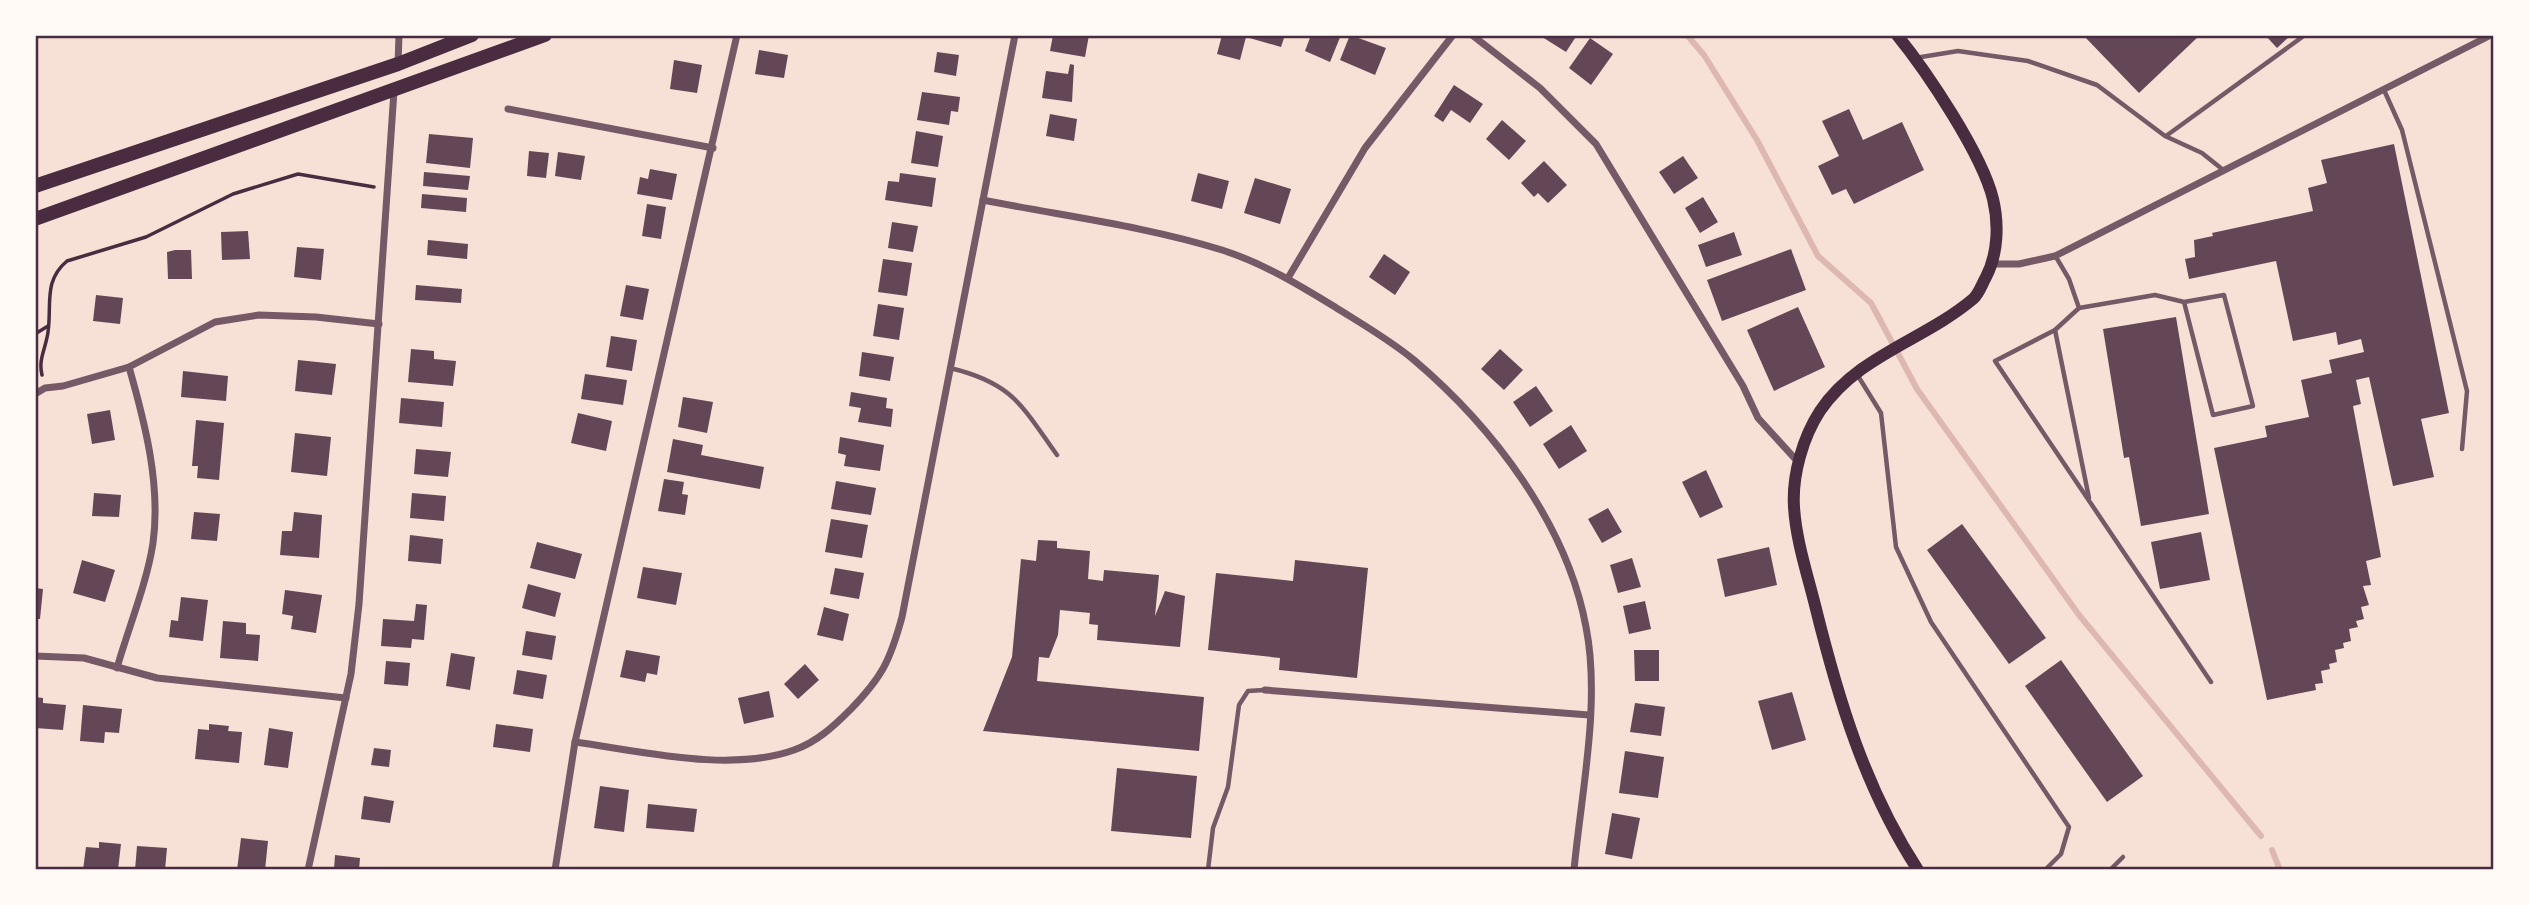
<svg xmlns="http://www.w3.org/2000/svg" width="2529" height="905" viewBox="0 0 2529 905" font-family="Ubuntu,sans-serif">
  <rect width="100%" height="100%" fill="#f7e1d7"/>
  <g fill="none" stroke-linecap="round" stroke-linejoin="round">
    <g stroke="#dcb8b0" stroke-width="6">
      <polyline points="1687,35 1704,55 1757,140 1818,256 1871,303 1917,389 2079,615 2261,836"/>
      <polyline points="2272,850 2280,870"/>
    </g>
  </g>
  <g fill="#644757">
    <polygon points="1053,35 1089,35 1085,57 1050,51"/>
    <polygon points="1222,35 1285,35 1281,47 1246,37 1240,60 1217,54"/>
    <polygon points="1311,35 1341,35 1330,62 1305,51"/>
    <polygon points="1350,35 1386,48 1375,75 1340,60"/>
    <polygon points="1539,35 1577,35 1566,52"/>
    <polygon points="2083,35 2200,35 2139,93"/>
    <polygon points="2265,35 2291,35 2277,48"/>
    <polygon points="1590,38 1613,54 1591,85 1569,68"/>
    <polygon points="759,50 788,55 784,78 755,74"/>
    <polygon points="937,52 959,55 956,76 934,72"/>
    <polygon points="674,60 702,65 697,93 670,89"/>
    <polygon points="1070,64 1074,65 1072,102 1042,98 1046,71 1068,74"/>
    <polygon points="1454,85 1483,104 1470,123 1451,110 1443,122 1434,116"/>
    <polygon points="922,92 960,97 958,112 951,111 949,125 917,120"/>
    <polygon points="1849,109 1863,140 1902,122 1924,170 1854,204 1846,189 1832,195 1818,166 1839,156 1822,121"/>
    <polygon points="1050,114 1077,119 1074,141 1046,136"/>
    <polygon points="1502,120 1526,141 1509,160 1486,139"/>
    <polygon points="916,131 943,136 938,167 911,163"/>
    <polygon points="429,134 473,138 470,168 426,163"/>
    <polygon points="2394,144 2449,413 2421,419 2434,477 2393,486 2369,377 2356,380 2361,404 2353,406 2381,557 2366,561 2371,585 2363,586 2369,605 2361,607 2364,619 2356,621 2358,627 2349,629 2351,641 2343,643 2344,648 2335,650 2337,662 2329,664 2330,669 2321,671 2323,683 2315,684 2316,690 2267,700 2214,448 2267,437 2265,426 2309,417 2301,380 2332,373 2329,360 2364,352 2361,339 2338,345 2336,332 2293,341 2276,261 2189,279 2185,259 2195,257 2194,240 2213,236 2212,233 2313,211 2308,188 2327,183 2321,160"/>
    <polygon points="529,151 549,153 546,178 527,176"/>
    <polygon points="558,152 585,156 581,180 555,176"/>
    <polygon points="1683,156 1698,178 1674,194 1659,172"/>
    <polygon points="1544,161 1567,185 1548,203 1538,193 1534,197 1521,183"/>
    <polygon points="650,169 677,174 672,200 637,194 640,177 648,179"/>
    <polygon points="424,172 470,176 468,190 423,186"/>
    <polygon points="900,173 936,178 932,207 885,200 888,181 899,182"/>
    <polygon points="1198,173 1229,181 1222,209 1191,201"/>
    <polygon points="1255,178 1291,189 1280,224 1244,213"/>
    <polygon points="422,194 467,198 466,212 421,208"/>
    <polygon points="1703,197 1718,222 1700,233 1685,208"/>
    <polygon points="647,204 666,207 661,239 642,236"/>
    <polygon points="892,222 918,226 913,252 888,248"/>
    <polygon points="248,231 250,259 222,260 221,232"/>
    <polygon points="1734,232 1742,255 1706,267 1698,245"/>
    <polygon points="428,240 468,244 467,259 427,255"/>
    <polygon points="297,247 324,249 321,280 294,277"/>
    <polygon points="1791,249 1806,290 1722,321 1707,280"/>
    <polygon points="175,250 191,250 192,279 168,279 167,252"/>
    <polygon points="1384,254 1410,272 1395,295 1369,277"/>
    <polygon points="883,259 912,263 907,296 878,292"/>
    <polygon points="416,285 462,289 461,303 415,300"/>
    <polygon points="626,285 649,289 643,320 620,316"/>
    <polygon points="96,295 123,298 120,324 93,321"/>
    <polygon points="878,304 904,308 899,340 873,336"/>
    <polygon points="1798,307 1825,367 1774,391 1747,330"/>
    <polygon points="2176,317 2209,514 2141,526 2129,457 2124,458 2103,329"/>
    <polygon points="611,336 637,340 632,371 606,367"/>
    <polygon points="411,349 434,351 434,359 456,361 453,386 408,382"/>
    <polygon points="1500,349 1523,370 1504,390 1481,369"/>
    <polygon points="862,352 894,357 890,381 859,376"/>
    <polygon points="298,360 336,364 332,395 295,391"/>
    <polygon points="183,371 228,376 226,401 181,397"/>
    <polygon points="585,374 627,380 623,405 581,399"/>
    <polygon points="1536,386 1553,411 1530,427 1513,402"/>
    <polygon points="851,392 887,398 886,408 893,409 891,427 858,422 861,408 849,406"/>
    <polygon points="683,397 713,402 707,433 678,427"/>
    <polygon points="401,398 444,402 442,427 399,423"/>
    <polygon points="110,410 115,440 92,444 87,414"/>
    <polygon points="578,413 612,421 606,451 571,443"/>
    <polygon points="196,420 224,423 219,480 197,478 198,466 192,466"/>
    <polygon points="1571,425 1587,451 1559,469 1543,444"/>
    <polygon points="295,433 331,437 327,476 291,472"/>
    <polygon points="840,437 884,445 880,471 844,466 846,455 838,453"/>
    <polygon points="673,439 703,445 701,455 764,467 760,489 667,472"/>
    <polygon points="416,449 451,452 448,477 414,474"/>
    <polygon points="1706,470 1723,507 1700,518 1682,482"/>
    <polygon points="664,479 684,482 682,494 688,495 685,515 658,511"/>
    <polygon points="836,481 876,488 871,515 831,509"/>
    <polygon points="94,493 121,495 119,517 92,516"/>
    <polygon points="412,493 446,496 444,521 410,518"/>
    <polygon points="1608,508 1622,532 1602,543 1588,519"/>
    <polygon points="194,512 220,514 217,541 191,539"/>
    <polygon points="294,512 322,515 319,558 280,555 282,531 292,531"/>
    <polygon points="831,519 868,525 862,558 825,552"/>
    <polygon points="1962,524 2046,638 2009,664 1927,550"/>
    <polygon points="2201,532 2210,580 2160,589 2151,542"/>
    <polygon points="410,535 443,539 441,564 408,561"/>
    <polygon points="1038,540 1057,541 1057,548 1090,551 1088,579 1103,581 1104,570 1159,575 1155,616 1165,591 1185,596 1180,647 1097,640 1098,625 1089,624 1090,613 1060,610 1058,635 1049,658 1039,657 1037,681 1204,697 1199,751 983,731 1012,657 1021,559 1036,561"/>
    <polygon points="537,542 582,554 575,579 530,568"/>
    <polygon points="1769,547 1777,585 1725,597 1717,559"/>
    <polygon points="1632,558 1641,587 1618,593 1610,565"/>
    <polygon points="82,560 115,570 105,602 73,593"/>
    <polygon points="1295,560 1368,568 1357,678 1279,670 1280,658 1208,650 1216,573 1293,581"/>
    <polygon points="643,567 682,573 676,605 637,598"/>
    <polygon points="835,568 864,573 859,599 830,594"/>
    <polygon points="528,584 561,593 555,617 522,608"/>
    <polygon points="35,588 43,589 40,619 35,619"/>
    <polygon points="285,590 322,595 316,633 291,629 293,616 282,614"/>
    <polygon points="181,597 208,600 203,641 169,637 171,620 178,621"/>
    <polygon points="1645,601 1651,629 1629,634 1623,606"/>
    <polygon points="416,604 427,605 424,640 412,639 411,648 381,646 383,619 414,621"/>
    <polygon points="824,607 849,614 843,641 817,635"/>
    <polygon points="223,621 246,623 246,634 260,635 258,661 220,658"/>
    <polygon points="526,631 556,636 552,660 522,655"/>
    <polygon points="626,650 660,656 657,675 647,673 645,682 620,677"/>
    <polygon points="1634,650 1659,650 1659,681 1635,681"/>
    <polygon points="451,653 475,657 470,690 446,686"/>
    <polygon points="2061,660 2143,776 2107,802 2025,686"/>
    <polygon points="386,661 410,663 408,686 384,684"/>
    <polygon points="805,664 819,680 798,699 784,684"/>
    <polygon points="517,670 547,675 543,699 513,694"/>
    <polygon points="769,691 774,717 744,724 738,698"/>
    <polygon points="1792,692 1806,740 1772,750 1758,701"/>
    <polygon points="35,697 43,698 43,703 66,705 63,730 35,728"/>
    <polygon points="1635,703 1665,707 1661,736 1630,732"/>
    <polygon points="83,705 122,709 119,733 105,732 104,743 80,741"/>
    <polygon points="209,724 229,726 228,731 242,732 239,763 195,759 198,729 209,730"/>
    <polygon points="496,724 533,729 530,752 493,747"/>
    <polygon points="269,728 293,732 288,768 264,765"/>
    <polygon points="374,748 391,750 389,767 371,765"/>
    <polygon points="1625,751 1664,757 1658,798 1619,793"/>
    <polygon points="1117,768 1197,776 1191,838 1111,831"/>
    <polygon points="600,786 629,790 624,832 594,828"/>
    <polygon points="364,796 394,801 390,823 361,819"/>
    <polygon points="648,804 697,809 694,832 646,828"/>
    <polygon points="1612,813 1640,818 1632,859 1605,854"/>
    <polygon points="241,838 268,841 265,870 237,870"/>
    <polygon points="99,842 121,844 118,870 83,870 86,847 99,848"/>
    <polygon points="137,846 167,848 165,870 135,870"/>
    <polygon points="335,855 360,858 359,870 334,870"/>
  </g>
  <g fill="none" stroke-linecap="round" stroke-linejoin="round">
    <g stroke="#4a2c40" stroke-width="3.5">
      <polyline points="35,334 48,326"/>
      <path d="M 42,375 C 38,359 46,348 48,332 C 52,305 43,281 67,261 L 146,237 L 233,194 L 298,174 L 374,187"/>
    </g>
    <g stroke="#755966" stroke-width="4.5">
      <polyline points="1915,58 1958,51 2028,61 2097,85 2165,136 2202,153 2222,169"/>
      <polyline points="2384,90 2402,130 2467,391 2462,449"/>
      <polyline points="2166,136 2305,35"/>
      <polyline points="2056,257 2069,279 2079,308 2055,330 1995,361 2211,682"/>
      <polyline points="2079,308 2155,295 2184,302 2224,295 2253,406 2213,415 2184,302"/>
      <polyline points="2055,330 2089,498"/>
      <path d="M 950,368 C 1013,383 1022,406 1057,455"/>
      <polyline points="1858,376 1881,413 1896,547 1931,622 2069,827 2061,854 2045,870"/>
      <polyline points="1208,870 1213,828 1228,787 1239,705 1248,691 1264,690"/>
      <polyline points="2110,870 2123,857"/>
    </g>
    <g stroke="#755966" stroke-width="7">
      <polyline points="1472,35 1540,88 1596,144 1743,386 1758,418 1798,462"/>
      <polyline points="398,64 399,35"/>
      <polyline points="508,109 713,148"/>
      <path d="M 983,200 C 1063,216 1145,226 1222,250 C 1263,263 1299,285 1335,307 C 1362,324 1390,340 1414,360 C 1493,427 1567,524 1586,627 C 1601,703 1581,794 1574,870"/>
      <polyline points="1993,264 2019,264 2055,256 2491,35"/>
      <polyline points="1288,278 1365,148 1453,35"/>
      <polyline points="35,394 45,388 63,386 129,367 215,322 259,315 316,317 379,324"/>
      <polyline points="35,656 84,658 157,678 346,698"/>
      <path d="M 117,668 C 128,629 147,583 153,543 C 161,485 145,423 129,367"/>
      <polyline points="1265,690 1589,715"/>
      <path d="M 575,742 C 641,751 730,773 794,750 C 817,742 834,726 851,709 C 882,677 890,661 902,617 L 1015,35"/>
      <polyline points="308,870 351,674 359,604 394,91"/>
      <polyline points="555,870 575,742 737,35"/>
    </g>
    <path stroke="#4a2c40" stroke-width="12" d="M 1897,35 C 1927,72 1982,154 1993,199 C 1999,224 1998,254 1986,277 C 1982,284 1979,294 1973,299 C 1923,341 1858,355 1820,411 C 1803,437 1792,475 1794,507 C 1796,540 1807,573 1815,605 C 1838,698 1865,789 1918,870"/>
    <g stroke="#4a2c40" stroke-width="14">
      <polyline points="35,186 398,64 472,35"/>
      <polyline points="35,219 545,35"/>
    </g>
  </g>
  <rect width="2529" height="905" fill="none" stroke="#fffaf5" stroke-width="74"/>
  <rect x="37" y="37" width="2455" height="831" fill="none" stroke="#4a2c40" stroke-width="2.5"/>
</svg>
